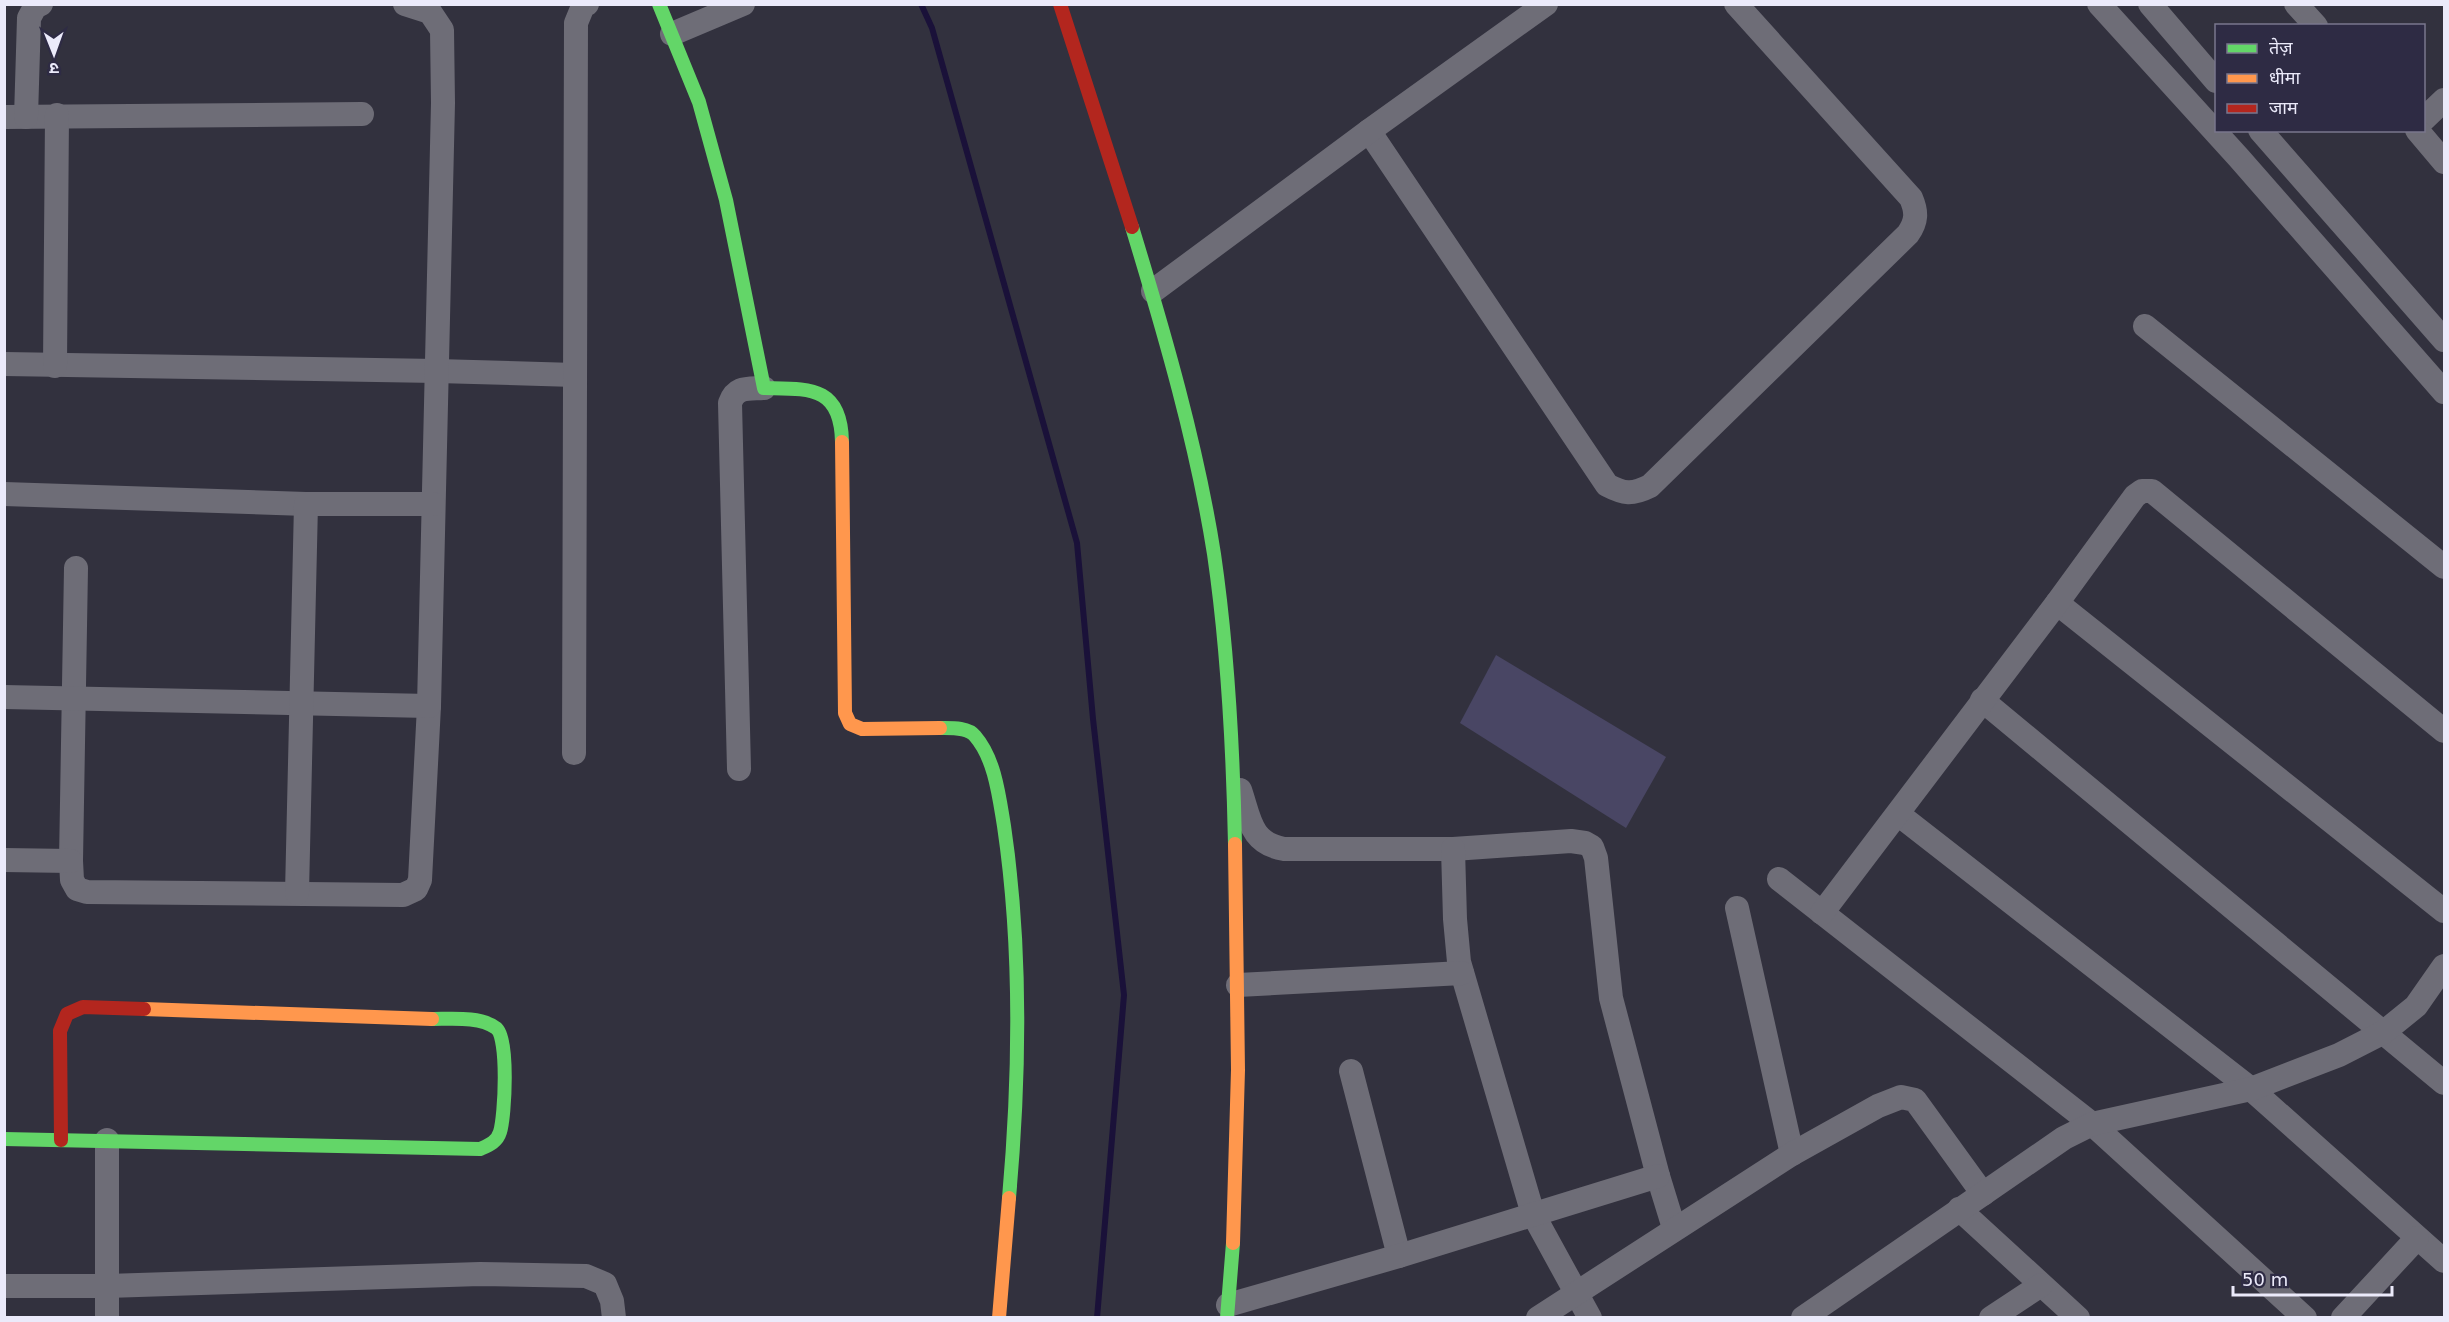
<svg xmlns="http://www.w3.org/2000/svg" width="2449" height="1322" viewBox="0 0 2449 1322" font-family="'DejaVu Sans','Noto Sans Devanagari',sans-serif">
  <rect width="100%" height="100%" fill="#32313e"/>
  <polygon fill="#494664" points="1496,655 1666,757 1626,828 1460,723"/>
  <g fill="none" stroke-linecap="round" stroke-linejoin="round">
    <polyline stroke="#1a1139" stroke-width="6" points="921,4 932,28 1077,543 1093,719 1124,995 1097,1318"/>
    <g stroke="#6e6d77" stroke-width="24">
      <polyline points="2099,4 2239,158 2444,392"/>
      <polyline points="2150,4 2216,81"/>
      <polyline points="2296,4 2316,26"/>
      <polyline points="672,34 743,4"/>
      <polyline points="4,117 362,114"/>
      <polyline points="26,117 29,18 35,7 41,4"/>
      <polyline points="2424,119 2444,100"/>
      <polyline points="2260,130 2444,340"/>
      <polyline points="2417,130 2444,162"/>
      <path d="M 1369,131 L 1607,485 C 1624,494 1632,495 1650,486 L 1908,234 C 1917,221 1917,212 1911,198 L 1736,4"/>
      <polyline points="1153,291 1369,131 1546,4"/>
      <polyline points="2145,326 2444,567"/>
      <polyline points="4,364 437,371 575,375"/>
      <polyline points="55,366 57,115"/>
      <polyline points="4,494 306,504"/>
      <polyline points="76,568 71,861 72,880 77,889 87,892 403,895 416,889 420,880 429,706"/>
      <polyline points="2057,603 2444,911"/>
      <polyline points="4,697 429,706 443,103 442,30 430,12 405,4"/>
      <polyline points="1982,700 2444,1083"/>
      <polyline points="574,753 576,23 583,6 587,4"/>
      <path d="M 739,769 L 730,403 C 736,386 748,389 764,388"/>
      <path d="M 1240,790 C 1250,819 1250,843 1284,849 L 1453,849 L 1571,841 L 1585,843 L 1592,847 L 1596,858 L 1611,998 L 1658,1176 L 1674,1228"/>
      <polyline points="1898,814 2251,1089 2444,1261"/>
      <polyline points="1453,849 1455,919 1459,962 1533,1214 1590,1318"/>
      <polyline points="4,860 71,861"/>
      <polyline points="1779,879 2092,1124 2305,1318"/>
      <polyline points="297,893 306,504 433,504"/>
      <polyline points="1737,908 1792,1154"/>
      <polyline points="1822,913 2057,603 2135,496 2142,491 2152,491 2444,731"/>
      <polyline points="1238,985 1462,973"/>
      <polyline points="1351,1071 1399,1256"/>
      <polyline points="1959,1209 2078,1318"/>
      <polyline points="4,1286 107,1286 480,1274 586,1276 605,1284 612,1301 614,1318"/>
      <polyline points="1228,1305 1399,1256 1658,1176"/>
      <polyline points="107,1318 107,1140"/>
      <polyline points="1538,1318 1792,1154 1878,1106 1901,1097 1915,1100 1983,1194"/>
      <polyline points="1803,1318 2064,1138 2092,1124 2251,1089 2339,1055 2384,1032 2416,1006 2444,966"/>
      <polyline points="1991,1318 2041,1285"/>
      <polyline points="2343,1318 2417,1238"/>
    </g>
    <g stroke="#63d668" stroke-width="14">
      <path d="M 659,4 L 699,102 L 726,200 L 764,388 C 808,389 841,385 842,442"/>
      <path d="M 1132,227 C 1164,332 1197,445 1214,554 C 1228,650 1233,747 1235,844"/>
      <path d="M 940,728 C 951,728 968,727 975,736 C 995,759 999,796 1004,826 C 1022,948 1020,1074 1009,1198"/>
      <path d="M 4,1139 L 480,1149 C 489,1145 497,1142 500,1132 C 505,1116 509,1037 496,1028 C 480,1016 451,1019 432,1019"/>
      <polyline points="1227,1318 1233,1243"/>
    </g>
    <g stroke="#ff974d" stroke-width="14">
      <polyline points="842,442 845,713 850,724 862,729 940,728"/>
      <polyline points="144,1009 432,1019"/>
      <polyline points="1233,1243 1238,1070 1235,844"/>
      <polyline points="999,1318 1009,1198"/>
    </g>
    <g stroke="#b3261e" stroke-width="14">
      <polyline points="1060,4 1132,227"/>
      <polyline points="61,1140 60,1031 67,1014 83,1007 144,1009"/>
    </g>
  </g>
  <rect width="2449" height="1322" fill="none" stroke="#ebeafa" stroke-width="12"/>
  <rect x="2215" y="24" width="210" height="108" fill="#2e2b44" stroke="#7a778d" stroke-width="1.5"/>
  <rect x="2227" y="44" width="30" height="9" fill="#63d668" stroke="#7a778d" stroke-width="1.5"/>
  <text x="2269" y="54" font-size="18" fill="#ebeafa">तेज़</text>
  <rect x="2227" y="74" width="30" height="9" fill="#ff974d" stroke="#7a778d" stroke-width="1.5"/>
  <text x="2269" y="84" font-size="18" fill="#ebeafa">धीमा</text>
  <rect x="2227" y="104" width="30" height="9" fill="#b3261e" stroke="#7a778d" stroke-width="1.5"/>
  <text x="2269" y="114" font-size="18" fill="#ebeafa">जाम</text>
  <g transform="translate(54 54) rotate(179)" stroke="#2e2b44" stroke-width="4.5" paint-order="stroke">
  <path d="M0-4.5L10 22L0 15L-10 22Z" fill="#ebeafa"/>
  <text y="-9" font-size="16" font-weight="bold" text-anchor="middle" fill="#ebeafa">उ</text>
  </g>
  <path d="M2233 1286v9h159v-9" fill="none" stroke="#ebeafa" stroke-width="3"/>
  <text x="2242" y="1286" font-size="18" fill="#ebeafa" stroke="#2e2b44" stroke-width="4.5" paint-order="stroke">50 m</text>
</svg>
